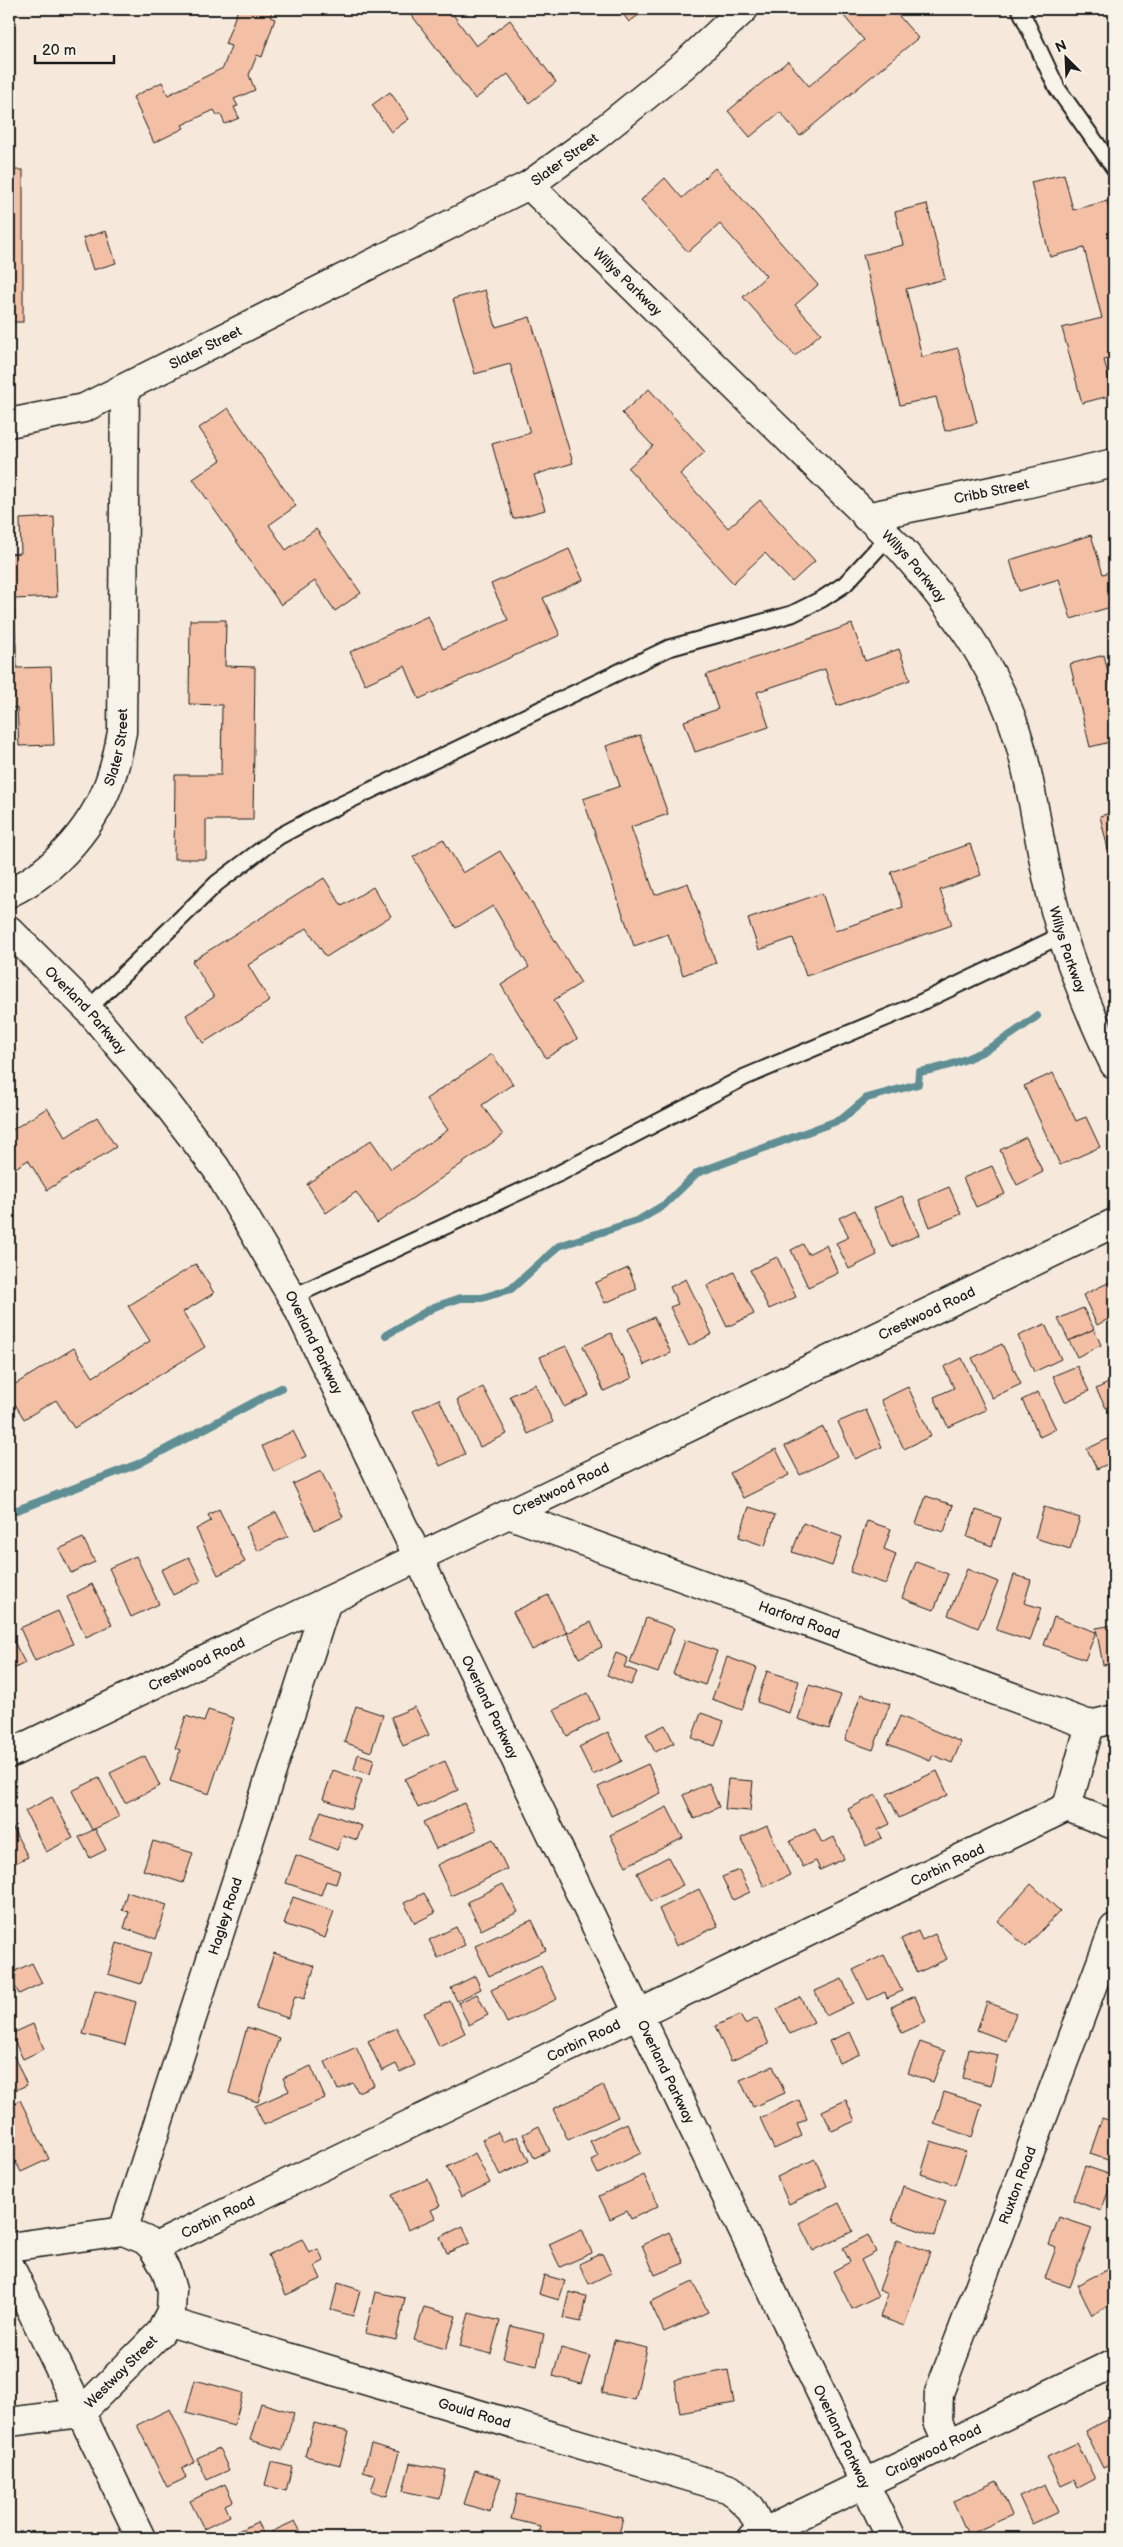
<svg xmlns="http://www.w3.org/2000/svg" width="1123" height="2547" viewBox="0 0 1123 2547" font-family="'Balsamiq Sans',sans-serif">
  <rect width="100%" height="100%" fill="#f6e9db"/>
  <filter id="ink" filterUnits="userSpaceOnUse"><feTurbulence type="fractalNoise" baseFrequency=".02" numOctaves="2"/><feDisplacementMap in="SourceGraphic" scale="10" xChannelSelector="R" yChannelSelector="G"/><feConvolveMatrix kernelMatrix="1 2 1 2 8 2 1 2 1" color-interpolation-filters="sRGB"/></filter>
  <g filter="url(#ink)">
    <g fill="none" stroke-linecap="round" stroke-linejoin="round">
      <g stroke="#5f8f95" stroke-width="8">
        <path d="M 386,1335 L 434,1307 L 461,1298 L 482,1298 L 511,1289 L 559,1246 L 639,1220 L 664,1205 L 697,1173 L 842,1119 L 867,1098 L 918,1084 L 919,1072 C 966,1065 1000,1044 1037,1016"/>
        <polyline points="9,1513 138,1464 281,1388"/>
      </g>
    </g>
    <g fill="#f4c0a5" stroke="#1c1c1c">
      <polygon points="238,9 262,9 272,12 270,17 275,19 262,57 257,55 249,75 255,90 234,99 238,106 234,107 239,118 225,124 221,115 217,115 214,110 182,125 184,128 154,143 133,97 162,82 168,95 223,68 231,46 225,44"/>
      <polygon points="407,9 449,9 476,46 510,20 556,82 529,103 508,74 475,99"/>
      <polygon points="619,9 647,9 629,22"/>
      <polygon points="838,9 893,9 918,38 800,136 780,112 750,137 728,111 788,61 809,86 864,40"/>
      <polygon points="390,92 409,119 391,132 372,105"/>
      <polygon points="715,168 818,285 795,305 821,333 795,356 743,297 766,276 720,224 688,252 641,200 665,178 682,198"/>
      <rect x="9" y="170" width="14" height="152"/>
      <polygon points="1064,174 1073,210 1107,201 1114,229 1114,358 1104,360 1113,395 1082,403 1062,328 1102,318 1084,248 1050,257 1031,182"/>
      <polygon points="927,204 945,279 906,289 922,357 958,348 977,423 945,431 936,397 900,405 863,255 903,245 895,212"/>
      <polygon points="106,231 116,263 93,270 83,238"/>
      <polygon points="485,290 496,327 530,317 573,463 534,475 545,510 513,519 492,444 530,433 510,364 475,374 453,299"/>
      <polygon points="649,389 705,452 680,474 728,528 760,500 815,561 792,582 765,553 733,583 628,468 653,446 622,413"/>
      <polygon points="228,408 296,506 269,525 286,550 316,529 361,593 335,611 315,581 281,605 193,479 221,460 199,428"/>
      <polygon points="54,517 57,597 14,599 17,668 51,667 54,745 19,746 17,708 9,708 9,554 21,553 20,519"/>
      <polygon points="1091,535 1103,574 1114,571 1114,606 1071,619 1059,579 1019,591 1010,560"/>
      <polygon points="569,549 583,580 543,598 560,635 419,699 405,666 365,684 350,652 428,616 443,649 508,620 491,584"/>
      <polygon points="190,620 226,620 225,666 255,667 253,820 206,820 206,859 174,859 175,775 221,775 222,705 189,704"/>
      <polygon points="852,624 865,661 899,649 910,680 837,706 825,669 757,692 769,727 695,752 684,721 718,709 706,675"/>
      <polygon points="1104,655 1114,697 1114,741 1090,747 1070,664"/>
      <polygon points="640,735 668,814 631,827 655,895 688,883 716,963 683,975 668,934 634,946 583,799 620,786 606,746"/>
      <polygon points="1114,812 1114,874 1100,816"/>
      <polygon points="443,839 463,873 500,851 581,983 554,1000 577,1039 546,1058 501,985 529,967 493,906 456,928 413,857"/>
      <polygon points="970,844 981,875 940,890 952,925 806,976 793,938 759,950 748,919 822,893 835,931 903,907 891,872"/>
      <polygon points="324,878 342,906 373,887 391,916 326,957 307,928 248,965 270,1001 203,1043 186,1015 214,997 192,961"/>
      <polygon points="492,1054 513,1084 482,1105 503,1135 377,1223 356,1192 326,1213 307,1184 371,1140 391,1169 448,1130 426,1099"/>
      <polygon points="1053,1073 1076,1121 1086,1117 1100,1147 1060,1165 1024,1086"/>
      <polygon points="47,1108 66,1137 97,1117 116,1147 47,1190 28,1160 9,1172 9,1132"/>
      <polygon points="1026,1137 1043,1172 1017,1185 1000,1150"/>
      <polygon points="992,1166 1005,1194 976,1207 963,1178"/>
      <polygon points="949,1187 961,1214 930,1227 919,1200"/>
      <polygon points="902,1196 919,1235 891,1247 874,1208"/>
      <polygon points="855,1210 877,1255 849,1269 836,1243 849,1237 839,1218"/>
      <polygon points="803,1244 808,1254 826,1245 838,1273 808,1287 791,1250"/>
      <polygon points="777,1257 796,1297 769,1309 750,1270"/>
      <polygon points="196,1264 214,1293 183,1312 205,1347 74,1428 56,1400 24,1419 9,1394 9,1388 74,1348 93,1377 150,1341 128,1306"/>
      <polygon points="628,1268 637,1289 605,1303 595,1283"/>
      <polygon points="734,1272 754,1314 727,1327 707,1286"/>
      <polygon points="686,1279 712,1334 689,1346 670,1307 678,1304 670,1287"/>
      <polygon points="1114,1280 1114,1316 1097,1325 1083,1295"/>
      <polygon points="1083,1308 1094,1329 1069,1341 1058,1319"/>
      <polygon points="654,1317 671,1353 644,1365 627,1329"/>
      <polygon points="1045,1324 1061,1359 1034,1372 1018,1336"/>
      <polygon points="1094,1329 1101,1345 1077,1357 1069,1341"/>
      <polygon points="611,1333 632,1378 604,1391 583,1346"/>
      <polygon points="1002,1344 1021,1384 992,1398 972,1358"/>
      <polygon points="566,1346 589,1395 564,1407 540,1357"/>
      <polygon points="962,1358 986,1410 948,1427 934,1397 954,1388 944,1367"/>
      <polygon points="1077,1366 1089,1391 1065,1402 1053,1376"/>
      <polygon points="1114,1380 1114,1404 1106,1408 1096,1389"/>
      <polygon points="535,1384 553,1422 528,1434 510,1396"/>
      <polygon points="483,1387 507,1434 480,1447 457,1400"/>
      <polygon points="908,1387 931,1436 904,1449 881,1400"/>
      <polygon points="1038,1392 1056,1429 1040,1437 1022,1400"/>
      <polygon points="439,1399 465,1454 440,1466 413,1411"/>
      <polygon points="866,1410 882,1447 855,1459 838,1422"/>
      <polygon points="823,1427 837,1456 800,1475 785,1446"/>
      <polygon points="293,1431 306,1456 274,1472 262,1446"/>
      <polygon points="1114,1436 1114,1461 1097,1469 1087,1449"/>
      <polygon points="776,1449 789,1475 743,1498 730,1473"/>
      <polygon points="321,1471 343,1517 315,1530 293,1484"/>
      <polygon points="926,1496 953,1505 944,1532 916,1524"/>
      <polygon points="749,1507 775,1515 765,1546 739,1537"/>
      <polygon points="1044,1507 1080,1518 1070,1549 1035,1538"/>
      <polygon points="219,1509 245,1562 218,1575 196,1529 211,1521 208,1515"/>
      <polygon points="976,1510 1001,1518 992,1546 967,1537"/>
      <polygon points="276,1512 288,1536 258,1551 246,1527"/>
      <polygon points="867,1521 891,1529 884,1549 896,1554 886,1584 850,1572"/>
      <polygon points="803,1523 842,1537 832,1566 792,1552"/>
      <polygon points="83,1538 95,1562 71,1573 59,1549"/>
      <polygon points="136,1556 159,1604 131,1617 109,1568"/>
      <polygon points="189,1557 201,1581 173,1595 161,1570"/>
      <polygon points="916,1562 948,1574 934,1610 902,1598"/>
      <polygon points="967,1569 998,1582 978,1628 948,1615"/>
      <polygon points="1014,1575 1031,1580 1024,1603 1041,1608 1030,1641 996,1630"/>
      <polygon points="92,1584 112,1625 86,1637 67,1597"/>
      <polygon points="548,1595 567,1633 532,1650 513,1612"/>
      <polygon points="58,1611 73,1644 35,1661 20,1628"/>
      <polygon points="1054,1617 1096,1632 1085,1660 1044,1645"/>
      <polygon points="646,1618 674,1628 658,1673 630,1663"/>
      <polygon points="591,1622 602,1647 579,1658 567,1633"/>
      <polygon points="1114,1625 1114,1663 1103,1665 1096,1628"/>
      <polygon points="9,1632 25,1663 9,1671"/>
      <polygon points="685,1640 717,1651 705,1685 673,1674"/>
      <polygon points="616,1653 628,1658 624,1667 637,1672 631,1685 607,1675"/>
      <polygon points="727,1657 757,1668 742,1710 712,1699"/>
      <polygon points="767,1671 799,1681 789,1713 757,1702"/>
      <polygon points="809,1685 841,1695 829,1729 798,1719"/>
      <polygon points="588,1693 600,1719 567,1736 554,1710"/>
      <polygon points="861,1694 890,1704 873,1750 845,1740"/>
      <polygon points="356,1706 383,1715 371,1752 344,1742"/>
      <polygon points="415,1707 429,1735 403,1746 391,1717"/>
      <polygon points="208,1710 234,1718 209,1794 170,1781 180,1750 175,1748 186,1716 204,1722"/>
      <polygon points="701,1713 724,1721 715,1746 692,1738"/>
      <polygon points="900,1716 961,1742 952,1763 933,1755 930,1761 888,1744"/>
      <polygon points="665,1725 674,1743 655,1752 646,1734"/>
      <polygon points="608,1732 622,1761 593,1775 579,1747"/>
      <polygon points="358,1754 374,1759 370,1774 354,1769"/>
      <polygon points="145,1756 160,1786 125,1803 110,1773"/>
      <polygon points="445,1761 458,1790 418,1808 405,1779"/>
      <polygon points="648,1764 661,1793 611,1816 598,1787"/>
      <polygon points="333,1770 362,1780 352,1809 323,1799"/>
      <polygon points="937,1771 948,1795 899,1818 887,1794"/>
      <polygon points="99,1778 119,1817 92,1830 72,1791"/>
      <polygon points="728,1779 753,1781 750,1811 725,1809"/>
      <polygon points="709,1783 719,1807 694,1819 683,1795"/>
      <polygon points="876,1795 890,1824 878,1830 882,1838 866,1846 848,1809"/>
      <polygon points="52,1797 73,1838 46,1852 25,1811"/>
      <polygon points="464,1803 476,1830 436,1849 423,1822"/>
      <polygon points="667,1807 683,1838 626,1866 610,1835"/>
      <polygon points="321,1811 362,1826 357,1840 343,1835 337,1850 310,1839"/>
      <polygon points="9,1821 28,1857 9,1866"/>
      <polygon points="767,1826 790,1875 764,1887 741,1838"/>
      <polygon points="95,1829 106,1850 90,1858 79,1837"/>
      <polygon points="815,1829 822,1843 834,1837 844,1859 820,1870 816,1861 803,1867 790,1841"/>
      <polygon points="493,1839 507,1869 451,1896 437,1865"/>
      <polygon points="153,1841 193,1853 183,1883 143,1870"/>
      <polygon points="296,1855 340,1871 336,1884 326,1881 321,1895 286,1883"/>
      <polygon points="668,1857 683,1885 651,1901 637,1873"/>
      <polygon points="739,1870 750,1892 733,1900 722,1877"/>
      <polygon points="503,1884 518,1912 481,1930 467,1902"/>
      <polygon points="1031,1884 1060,1911 1026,1947 998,1921"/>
      <polygon points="699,1889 718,1926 676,1946 659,1909"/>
      <polygon points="127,1892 167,1905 156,1939 124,1928 129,1912 122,1910"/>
      <polygon points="424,1893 435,1913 415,1923 404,1903"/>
      <polygon points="293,1897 334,1911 325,1938 284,1924"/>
      <polygon points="532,1920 546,1950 489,1976 475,1946"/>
      <polygon points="456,1927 465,1945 438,1958 429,1940"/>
      <polygon points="918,1931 922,1940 935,1934 947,1959 917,1973 901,1939"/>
      <polygon points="117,1943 151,1953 141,1984 108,1974"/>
      <polygon points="274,1953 315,1966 304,1999 295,1996 288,2018 256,2008"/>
      <polygon points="884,1955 902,1991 887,1998 885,1992 868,2000 853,1970"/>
      <polygon points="32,1963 42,1983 19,1994 9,1974"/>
      <polygon points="541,1966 557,1999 507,2023 491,1990"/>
      <polygon points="475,1976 481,1989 457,2001 451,1988"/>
      <polygon points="842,1979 853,2003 826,2016 815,1991"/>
      <polygon points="95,1990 136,2002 125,2045 83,2034"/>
      <polygon points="477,1994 488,2015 469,2025 458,2003"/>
      <polygon points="915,1996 926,2022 902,2033 891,2007"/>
      <polygon points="800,1997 814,2022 790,2034 777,2009"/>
      <polygon points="450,2001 465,2033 439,2046 424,2013"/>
      <polygon points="987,2002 1016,2013 1006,2041 977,2030"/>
      <polygon points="740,2015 745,2024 757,2018 769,2044 731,2061 715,2026"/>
      <polygon points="33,2024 44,2049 23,2059 11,2034"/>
      <polygon points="247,2027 279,2038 258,2102 229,2093"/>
      <polygon points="397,2028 415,2065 400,2072 396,2064 382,2071 368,2041"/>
      <polygon points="850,2032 860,2054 839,2063 829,2041"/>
      <polygon points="920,2042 945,2051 933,2082 908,2073"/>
      <polygon points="356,2047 374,2085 358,2092 353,2083 338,2090 325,2062"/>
      <polygon points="969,2049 998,2055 991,2085 963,2078"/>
      <polygon points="14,2056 27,2085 9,2093 9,2058"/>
      <polygon points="311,2066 325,2098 264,2125 255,2106 289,2091 283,2078"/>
      <polygon points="773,2066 785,2093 753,2107 740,2080"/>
      <polygon points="603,2085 618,2117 568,2140 553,2109"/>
      <polygon points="944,2092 982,2104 972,2137 934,2124"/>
      <polygon points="20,2100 49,2159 21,2172 9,2148 9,2106"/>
      <polygon points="799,2100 807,2119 797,2124 802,2136 774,2149 760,2118"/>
      <polygon points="846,2100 855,2121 832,2131 822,2111"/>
      <polygon points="1102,2118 1114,2122 1114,2162 1090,2154"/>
      <polygon points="627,2123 641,2153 598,2174 591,2160 598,2156 590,2141"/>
      <polygon points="539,2126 550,2151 534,2158 523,2134"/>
      <polygon points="498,2132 503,2142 517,2136 529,2161 500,2175 482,2139"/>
      <polygon points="931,2141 966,2152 955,2185 921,2174"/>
      <polygon points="475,2153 490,2183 461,2197 447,2167"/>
      <polygon points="815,2159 827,2186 789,2204 777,2177"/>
      <polygon points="1085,2166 1114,2176 1101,2211 1073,2200"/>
      <polygon points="644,2175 658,2206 631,2219 627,2211 610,2219 599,2196"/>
      <polygon points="428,2179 440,2206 431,2210 435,2218 408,2230 392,2195"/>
      <polygon points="903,2186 946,2201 935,2236 892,2221"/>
      <polygon points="839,2203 853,2231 813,2251 799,2223"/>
      <polygon points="1059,2217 1092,2228 1070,2287 1045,2278 1056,2248 1049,2245"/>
      <polygon points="463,2226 470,2243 447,2253 440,2237"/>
      <polygon points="582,2229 592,2253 560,2267 549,2244"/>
      <polygon points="669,2232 684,2263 655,2275 642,2245"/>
      <polygon points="868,2235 876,2252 861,2260 878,2296 852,2309 833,2271 850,2262 843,2248"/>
      <polygon points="302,2239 309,2253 318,2249 324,2261 315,2266 321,2279 286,2295 268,2255"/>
      <polygon points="897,2240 930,2252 904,2326 880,2317 888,2294 879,2290"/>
      <polygon points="602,2253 611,2273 589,2284 579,2264"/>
      <polygon points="1114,2266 1114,2303 1092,2315 1077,2285"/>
      <polygon points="544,2275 565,2281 559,2300 539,2294"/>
      <polygon points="693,2282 708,2312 664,2332 650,2302"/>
      <polygon points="338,2283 360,2290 353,2316 331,2310"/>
      <polygon points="375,2292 405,2298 396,2340 365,2333"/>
      <polygon points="569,2292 586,2296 581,2322 563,2318"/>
      <polygon points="424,2307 456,2316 446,2349 414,2340"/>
      <polygon points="469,2313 500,2321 491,2354 460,2346"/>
      <polygon points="511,2326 544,2334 537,2366 503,2358"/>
      <polygon points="614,2340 647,2348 635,2400 602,2393"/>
      <polygon points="561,2348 590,2356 581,2384 553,2376"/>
      <polygon points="728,2370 734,2403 680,2413 674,2380"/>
      <polygon points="195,2380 243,2393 234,2426 186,2413"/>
      <polygon points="261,2403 294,2413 283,2450 250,2440"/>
      <polygon points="170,2409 195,2462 182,2469 186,2478 167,2487 137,2425"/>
      <polygon points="1114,2417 1114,2463 1103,2468 1085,2431"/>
      <polygon points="314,2423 349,2432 340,2465 305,2456"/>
      <polygon points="1077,2443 1095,2479 1078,2488 1074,2480 1061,2486 1047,2457"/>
      <polygon points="371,2444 399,2452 387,2496 371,2491 376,2476 363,2472"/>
      <polygon points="219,2448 229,2470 207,2480 197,2458"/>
      <polygon points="271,2462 292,2467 286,2491 265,2485"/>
      <polygon points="410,2463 446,2470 440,2499 403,2491"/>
      <polygon points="475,2470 501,2478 490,2512 464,2504"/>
      <polygon points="997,2481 1012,2515 968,2535 953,2501"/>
      <polygon points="225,2484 233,2501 225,2505 230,2516 204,2529 190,2501"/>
      <polygon points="1045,2484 1058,2512 1032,2524 1019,2496"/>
      <polygon points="517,2494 623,2518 618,2538 537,2537 540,2526 511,2519"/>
      <polygon points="295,2521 304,2538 273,2538 271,2532"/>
      <polygon points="257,2522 265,2538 223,2538"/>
    </g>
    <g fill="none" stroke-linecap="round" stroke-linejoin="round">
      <defs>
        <g id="service">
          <polyline points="1020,9 1057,88 1114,168"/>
          <polyline points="88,1009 217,883 278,837 317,816 669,648 792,614 822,599 845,584 888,537"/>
          <polyline points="292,1297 558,1174 745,1077 907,1009 1062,935"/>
        </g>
        <g id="minor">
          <path id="s1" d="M 529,185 L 902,550 C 947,602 993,662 1015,728 C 1031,776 1036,826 1047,876 C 1060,941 1085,1004 1114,1064"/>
          <path id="s2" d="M 9,423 L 84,408 L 529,185 L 595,137 L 684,65 L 744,9"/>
          <path id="s3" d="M 866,517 L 1025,484 L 1114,463"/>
          <path id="s4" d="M 9,893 C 56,871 97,823 112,774 C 117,760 119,746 122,732 L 125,389"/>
          <path id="s5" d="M 9,930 L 88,1009 L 164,1100 L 216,1168 L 295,1302 L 891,2538"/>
          <path id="s6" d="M 508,1514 L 1090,1725"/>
          <polyline points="1090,1725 1114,1719"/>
          <path id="s7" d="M 9,1754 L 1114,1223"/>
          <polyline points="1067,1807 1090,1725"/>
          <path id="s8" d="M 123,2231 L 327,1601"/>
          <polyline points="9,2247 123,2231 145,2240 153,2248 166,2270 172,2290 171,2311 161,2332 80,2413 9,2422"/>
          <path id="s9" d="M 153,2248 L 1067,1807 L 1114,1825"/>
          <polyline points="9,2264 141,2538"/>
          <path id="s10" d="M 166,2321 L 730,2489 L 750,2508 L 763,2533"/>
          <path id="s11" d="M 948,2444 L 938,2421 L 939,2393 L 1114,1928"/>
          <path id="s12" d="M 752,2538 L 1114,2363"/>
        </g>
      </defs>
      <use href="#service" stroke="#1c1c1c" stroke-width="19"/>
      <use href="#minor" stroke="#1c1c1c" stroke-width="31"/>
      <use href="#service" stroke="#f7f3e8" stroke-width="15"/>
      <use href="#minor" stroke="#f7f3e8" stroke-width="28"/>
    </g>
  </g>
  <g text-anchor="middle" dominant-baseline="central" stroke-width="4" stroke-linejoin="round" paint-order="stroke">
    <g font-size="14" fill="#1c1c1c" stroke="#f7f3e8">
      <text stroke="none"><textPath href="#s2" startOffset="618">Slater Street</textPath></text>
      <text stroke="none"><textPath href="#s1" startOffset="138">Willys Parkway</textPath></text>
      <text stroke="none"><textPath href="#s2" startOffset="212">Slater Street</textPath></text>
      <text stroke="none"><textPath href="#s3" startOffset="128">Cribb Street</textPath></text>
      <text stroke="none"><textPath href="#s1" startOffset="542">Willys Parkway</textPath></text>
      <text stroke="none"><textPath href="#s4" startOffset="189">Slater Street</textPath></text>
      <text stroke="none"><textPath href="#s1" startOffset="962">Willys Parkway</textPath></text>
      <text stroke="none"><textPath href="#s5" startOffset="111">Overland Parkway</textPath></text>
      <text stroke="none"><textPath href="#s7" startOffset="1018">Crestwood Road</textPath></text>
      <text stroke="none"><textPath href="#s5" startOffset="516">Overland Parkway</textPath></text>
      <text stroke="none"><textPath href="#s7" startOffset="612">Crestwood Road</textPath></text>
      <text stroke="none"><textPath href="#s6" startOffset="310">Harford Road</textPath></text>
      <text stroke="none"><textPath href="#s7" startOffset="208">Crestwood Road</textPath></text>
      <text stroke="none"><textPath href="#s5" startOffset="921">Overland Parkway</textPath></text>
      <text stroke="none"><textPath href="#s9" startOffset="882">Corbin Road</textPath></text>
      <text stroke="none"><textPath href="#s8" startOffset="331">Hagley Road</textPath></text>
      <text stroke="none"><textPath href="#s9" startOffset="478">Corbin Road</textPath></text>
      <text stroke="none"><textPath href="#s5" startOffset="1326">Overland Parkway</textPath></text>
      <text stroke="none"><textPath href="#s11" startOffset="275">Ruxton Road</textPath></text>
      <text stroke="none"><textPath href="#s9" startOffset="72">Corbin Road</textPath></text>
      <text transform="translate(121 2372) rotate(-45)">Westway Street</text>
      <text stroke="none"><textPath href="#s10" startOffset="322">Gould Road</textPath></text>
      <text stroke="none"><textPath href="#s5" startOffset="1731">Overland Parkway</textPath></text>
      <text stroke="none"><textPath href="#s12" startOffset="201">Craigwood Road</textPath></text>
    </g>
  </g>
  <rect width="1123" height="2547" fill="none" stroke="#f7f3e8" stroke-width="30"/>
  <rect x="15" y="15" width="1093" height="2517" fill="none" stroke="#1c1c1c" stroke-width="2" filter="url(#ink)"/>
  <g transform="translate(1066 58) rotate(336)" stroke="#f7f3e8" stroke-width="4" paint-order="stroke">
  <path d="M0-4L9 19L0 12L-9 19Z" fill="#1c1c1c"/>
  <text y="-8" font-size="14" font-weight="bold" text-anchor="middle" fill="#1c1c1c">N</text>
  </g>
  <path d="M35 55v8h79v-8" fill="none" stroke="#1c1c1c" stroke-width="2.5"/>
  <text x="42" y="55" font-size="15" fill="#1c1c1c" stroke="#f7f3e8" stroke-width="4" paint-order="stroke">20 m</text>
</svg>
